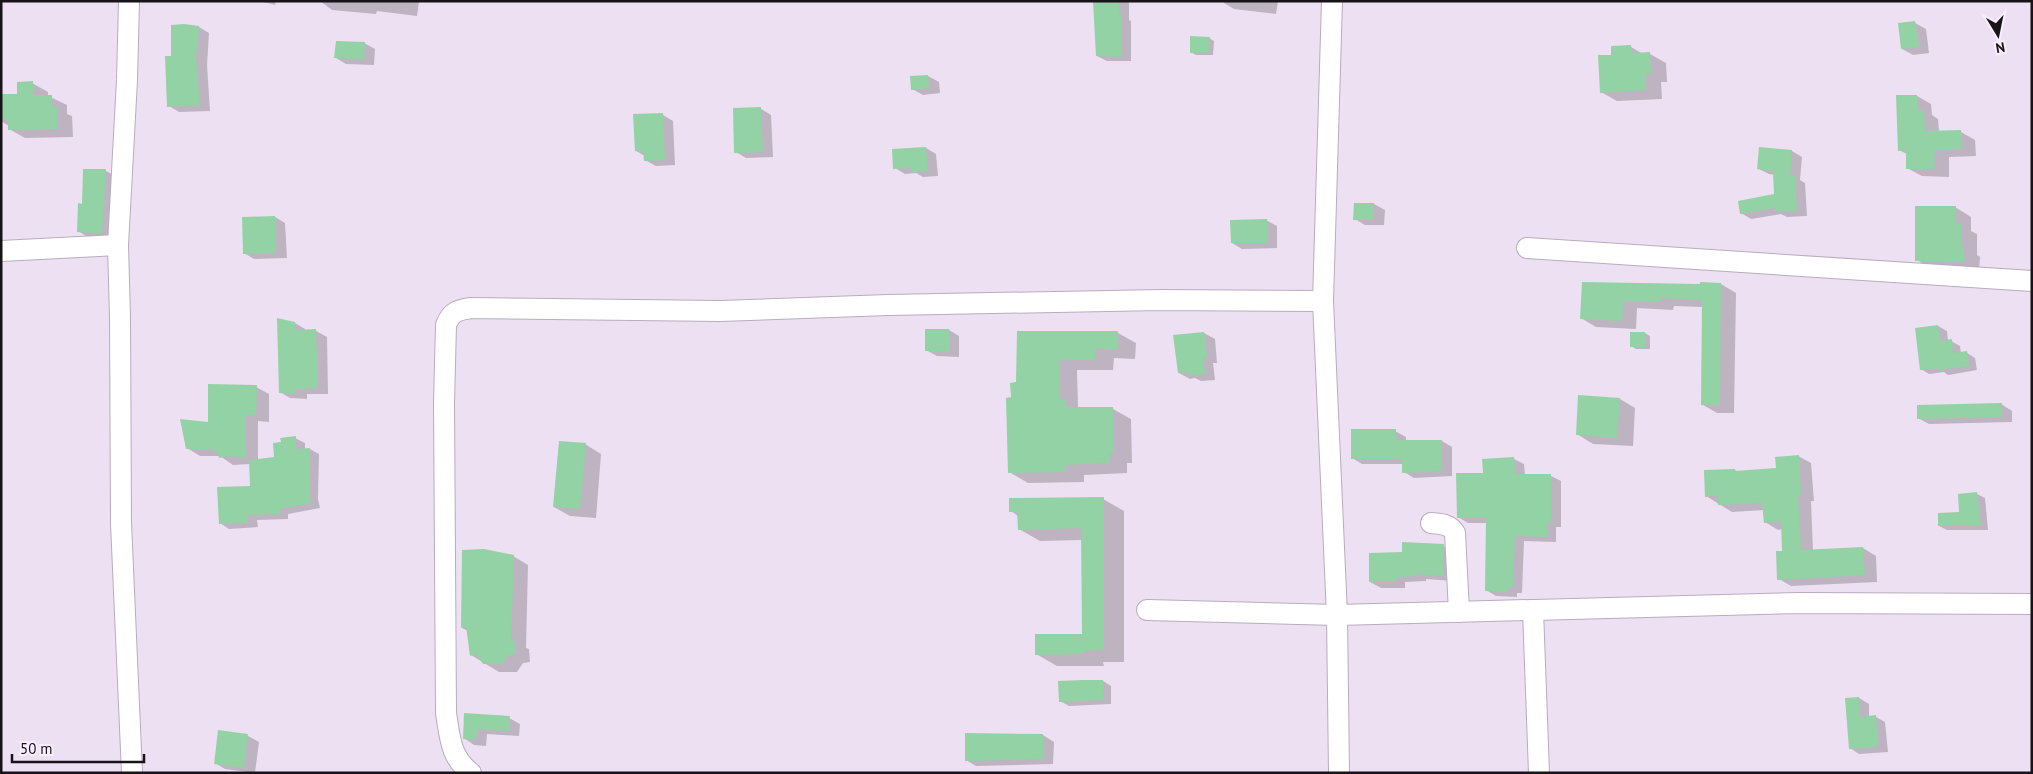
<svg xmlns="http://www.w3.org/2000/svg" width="2033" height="774" viewBox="0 0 2033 774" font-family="'PT Sans',sans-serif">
  <rect width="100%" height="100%" fill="#ede0f2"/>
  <g fill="#0003">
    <polygon points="260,1 276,1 275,5"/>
    <polygon points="320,1 419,1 417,16 377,11 376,14 332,10"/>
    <polygon points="1095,1 1129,1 1129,20 1131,21 1131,61 1107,61 1097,56"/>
    <polygon points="1224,1 1278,1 1276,14 1234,9 1224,3"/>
    <polygon points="1915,23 1926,29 1929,53 1913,55 1902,49"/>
    <polygon points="199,27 209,33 207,65 210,111 179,112 169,106 172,57"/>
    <polygon points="1209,38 1214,41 1213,55 1196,55 1191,52"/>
    <polygon points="364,43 375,49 374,65 346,64 336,58"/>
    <polygon points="1631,47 1643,54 1650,54 1666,63 1667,82 1661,82 1662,99 1617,101 1601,92 1613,56"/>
    <polygon points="928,76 939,82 940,93 923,95 912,89"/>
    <polygon points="32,83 48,92 48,96 67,105 67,114 72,116 73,137 25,138 9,129 9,126 1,121 1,95 18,95"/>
    <polygon points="1917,96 1931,104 1932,115 1938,119 1939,132 1961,132 1975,140 1976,156 1949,157 1949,177 1922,176 1907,168 1907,154 1899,150"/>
    <polygon points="761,109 771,115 773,157 746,158 736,152"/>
    <polygon points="663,115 673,121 675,165 656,166 645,160 645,156 636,151"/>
    <polygon points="926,148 936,154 938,176 923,177 916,173 905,174 895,168"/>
    <polygon points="1792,151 1802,157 1800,180 1805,183 1807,216 1787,217 1781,214 1751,219 1741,213 1776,195 1775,175 1769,174 1759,169"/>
    <polygon points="84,170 106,171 115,176 111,238 88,237 78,231 84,205"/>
    <polygon points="1355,204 1374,204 1385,210 1384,225 1365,225 1355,219"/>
    <polygon points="1955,207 1971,217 1971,231 1977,234 1977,255 1980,257 1979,270 1933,270 1917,260"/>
    <polygon points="275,217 285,223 287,258 254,259 244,253"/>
    <polygon points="1266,220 1277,226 1277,248 1242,249 1232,243"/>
    <polygon points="1583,283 1702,286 1702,283 1721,284 1736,293 1734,413 1717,413 1703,405 1703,307 1674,306 1673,310 1637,308 1636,329 1596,327 1581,318"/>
    <polygon points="295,323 305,329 305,331 316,331 327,337 328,394 307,394 307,399 290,398 280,392"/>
    <polygon points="1938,326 1947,331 1948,341 1951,341 1960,346 1961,354 1967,353 1975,358 1977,370 1948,375 1944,372 1929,374 1921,369"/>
    <polygon points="949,330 959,336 959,357 937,356 926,350"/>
    <polygon points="1018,332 1118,333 1136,343 1135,359 1114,358 1113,370 1077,370 1078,407 1113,409 1131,419 1132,463 1127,463 1127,473 1084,475 1084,482 1028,483 1009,472 1012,399 1017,384"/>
    <polygon points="1204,333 1215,339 1217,363 1213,363 1215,380 1201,381 1195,378 1190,379 1179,373"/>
    <polygon points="1645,333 1650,336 1650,349 1636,349 1631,346"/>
    <polygon points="256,387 269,394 269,422 258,421 258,460 275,458 282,443 295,438 305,443 305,449 310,449 319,454 318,499 320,508 288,514 288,519 257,520 258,527 229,529 220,523 251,487 250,464 233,465 220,456 200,456 187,448 209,423"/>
    <polygon points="1620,399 1635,408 1633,446 1593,444 1577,434"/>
    <polygon points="2001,404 2012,411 2012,422 1929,424 1918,418"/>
    <polygon points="1395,431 1406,437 1406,441 1442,441 1452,447 1452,476 1414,478 1404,472 1404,464 1362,464 1352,458"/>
    <polygon points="585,444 601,454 596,518 570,516 554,507"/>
    <polygon points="1798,456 1811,463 1814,501 1811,501 1813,551 1863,548 1876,556 1877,582 1791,586 1779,579 1784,552 1782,529 1778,530 1765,522 1764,510 1732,512 1706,496 1706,471 1735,470 1738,472 1777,469"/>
    <polygon points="1514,459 1524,464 1525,476 1551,476 1561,481 1561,527 1556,527 1556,542 1524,541 1522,593 1517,593 1517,597 1496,596 1486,590 1487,523 1468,523 1458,517 1484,474"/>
    <polygon points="1977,494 1985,498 1988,530 1947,530 1939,526 1961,514"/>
    <polygon points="1103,499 1124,511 1124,662 1103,662 1104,666 1057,666 1036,654 1083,635 1083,540 1040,541 1019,529 1018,516 1011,511"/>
    <polygon points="1443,546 1454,552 1453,581 1426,579 1426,581 1405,582 1405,588 1381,588 1370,582 1404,553"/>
    <polygon points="513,556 528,565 526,648 529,649 530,662 523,663 517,672 499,672 471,655 468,631 462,628"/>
    <polygon points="1103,681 1111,686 1111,704 1069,706 1060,701"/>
    <polygon points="1859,698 1869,704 1869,717 1876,717 1885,722 1888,752 1859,754 1850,748 1846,699"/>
    <polygon points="465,714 509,718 520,724 519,736 487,734 486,746 474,745 464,738"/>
    <polygon points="219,732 248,736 259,742 255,773 225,769 215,763"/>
    <polygon points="966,734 1043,735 1054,742 1053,764 976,766 966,760"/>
  </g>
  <g fill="#93d2a4">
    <polygon points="1093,1 1119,1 1119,14 1122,14 1122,57 1096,56"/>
    <polygon points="1915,21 1919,47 1901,49 1898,23"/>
    <polygon points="184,24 199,26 196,58 200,105 167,107 165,56 171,56 171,25"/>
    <polygon points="1190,36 1210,37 1209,53 1190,53"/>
    <polygon points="336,41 365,42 364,60 334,58"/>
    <polygon points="1631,45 1632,53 1650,52 1651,73 1646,74 1646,90 1600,93 1598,55 1611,55 1611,46"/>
    <polygon points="928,75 929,88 911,90 910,76"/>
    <polygon points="33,81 33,95 52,95 52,106 57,106 57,129 8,130 8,120 1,120 1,94 17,94 17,82"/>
    <polygon points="1896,95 1917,95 1917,110 1924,110 1925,131 1961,130 1962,149 1935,149 1934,169 1906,169 1906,150 1898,151"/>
    <polygon points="761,107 763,152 734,153 733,108"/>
    <polygon points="663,113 665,160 644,161 643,151 635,151 633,114"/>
    <polygon points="926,147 928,171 912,172 911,168 893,169 892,149"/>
    <polygon points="1759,147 1792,150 1790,176 1795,176 1797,211 1775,212 1775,208 1740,214 1738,201 1774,194 1773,171 1757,169"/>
    <polygon points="83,169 106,169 102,234 77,232 78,203 82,204"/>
    <polygon points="1354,203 1374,203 1374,220 1353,220"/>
    <polygon points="1915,206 1956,206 1956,223 1961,223 1961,246 1964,246 1964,261 1915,261"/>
    <polygon points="275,216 276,253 243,254 242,217"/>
    <polygon points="1267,219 1267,243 1231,243 1230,220"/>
    <polygon points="1582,282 1700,284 1700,282 1721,283 1720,405 1701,405 1702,300 1659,298 1659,302 1623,301 1622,321 1580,319"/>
    <polygon points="277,318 295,322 295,330 316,329 318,388 296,389 296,394 279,393"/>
    <polygon points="1938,325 1940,341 1952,339 1953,353 1967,351 1969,366 1938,370 1937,368 1920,370 1915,328"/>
    <rect x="925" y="329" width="24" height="22"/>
    <polygon points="1017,331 1118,331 1117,350 1095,348 1095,360 1059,360 1060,399 1066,398 1066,407 1113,407 1114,453 1109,453 1109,463 1066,465 1066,472 1008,473 1006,398 1011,397 1010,383 1016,382"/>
    <polygon points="1204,332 1207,357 1203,358 1205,374 1189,376 1188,372 1178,373 1173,335"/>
    <polygon points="1630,332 1645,332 1646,347 1630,347"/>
    <polygon points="208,384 257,385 256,415 245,415 245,458 229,456 219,458 218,452 215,453 214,449 186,449 180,419 208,422"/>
    <polygon points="1578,395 1620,398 1617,438 1576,435"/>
    <polygon points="2002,403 2002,417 1917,419 1917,405"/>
    <polygon points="1351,429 1396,429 1396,440 1442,440 1442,471 1402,473 1402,459 1351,459"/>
    <polygon points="296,436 296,449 310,448 309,493 311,503 279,509 279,514 248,515 248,523 219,524 217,487 250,486 249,460 274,457 273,443 281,442 280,438"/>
    <polygon points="559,441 586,443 580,509 553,507"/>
    <polygon points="1799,455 1801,494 1798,495 1801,550 1863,547 1865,575 1777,580 1776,551 1782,551 1781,521 1764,523 1762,503 1718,505 1717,495 1705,497 1704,470 1735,469 1735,471 1776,468 1775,457"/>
    <polygon points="1514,457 1515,474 1551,474 1551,522 1547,522 1547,537 1515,536 1513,588 1507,588 1507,592 1485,591 1486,518 1457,518 1456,473 1483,473 1482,459"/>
    <polygon points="1977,492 1981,526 1938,526 1938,513 1959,512 1958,494"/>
    <polygon points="1104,497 1104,650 1083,651 1083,654 1035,655 1035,634 1082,634 1081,528 1018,530 1017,512 1009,512 1009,498"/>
    <polygon points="1402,542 1444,544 1443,576 1416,574 1416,576 1395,577 1395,582 1369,582 1369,553 1402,552"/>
    <polygon points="484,549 514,555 511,639 514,640 516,654 508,655 502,664 483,664 476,654 470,656 466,626 461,628 462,550"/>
    <polygon points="1083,680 1103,680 1103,700 1059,702 1058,681"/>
    <polygon points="1859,697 1860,717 1876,715 1878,747 1849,749 1845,698"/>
    <polygon points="464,713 510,716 509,731 477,729 476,740 463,739"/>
    <polygon points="218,730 248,734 244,768 214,764"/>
    <polygon points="965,733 1043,734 1043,759 965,761"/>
  </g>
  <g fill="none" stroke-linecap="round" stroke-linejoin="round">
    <defs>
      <g id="minor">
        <polyline points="129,1 127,80 118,245 120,317 121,523 132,773"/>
        <polyline points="1332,1 1323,301 1337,615 1339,773"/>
        <polyline points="1527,248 2032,281"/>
        <polyline points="1,251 118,245"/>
        <path d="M 1431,523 C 1441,524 1450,524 1455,533 L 1459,612"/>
        <polyline points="1147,610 1337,615 1799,603 2032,604"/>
        <polyline points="1533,610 1539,773"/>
        <path d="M 471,773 C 450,757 450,737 446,713 L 444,403 L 446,325 C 451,312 457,310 471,308 L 720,311 L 888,305 L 1161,300 L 1323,301"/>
      </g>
    </defs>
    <use href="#minor" stroke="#b9acbd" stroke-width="22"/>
    <use href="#minor" stroke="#fff" stroke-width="20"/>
  </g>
  <rect width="2033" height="774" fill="none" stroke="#181319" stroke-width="5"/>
  <g transform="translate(1998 35) rotate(170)" stroke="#f9eefd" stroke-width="4" paint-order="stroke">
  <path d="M0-4L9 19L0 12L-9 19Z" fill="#181319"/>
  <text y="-8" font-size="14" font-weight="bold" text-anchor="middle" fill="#181319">N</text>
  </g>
  <path d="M12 754v8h132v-8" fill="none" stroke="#181319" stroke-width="2.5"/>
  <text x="20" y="754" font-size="15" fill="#181319" stroke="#f9eefd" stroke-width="4" paint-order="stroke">50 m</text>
</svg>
